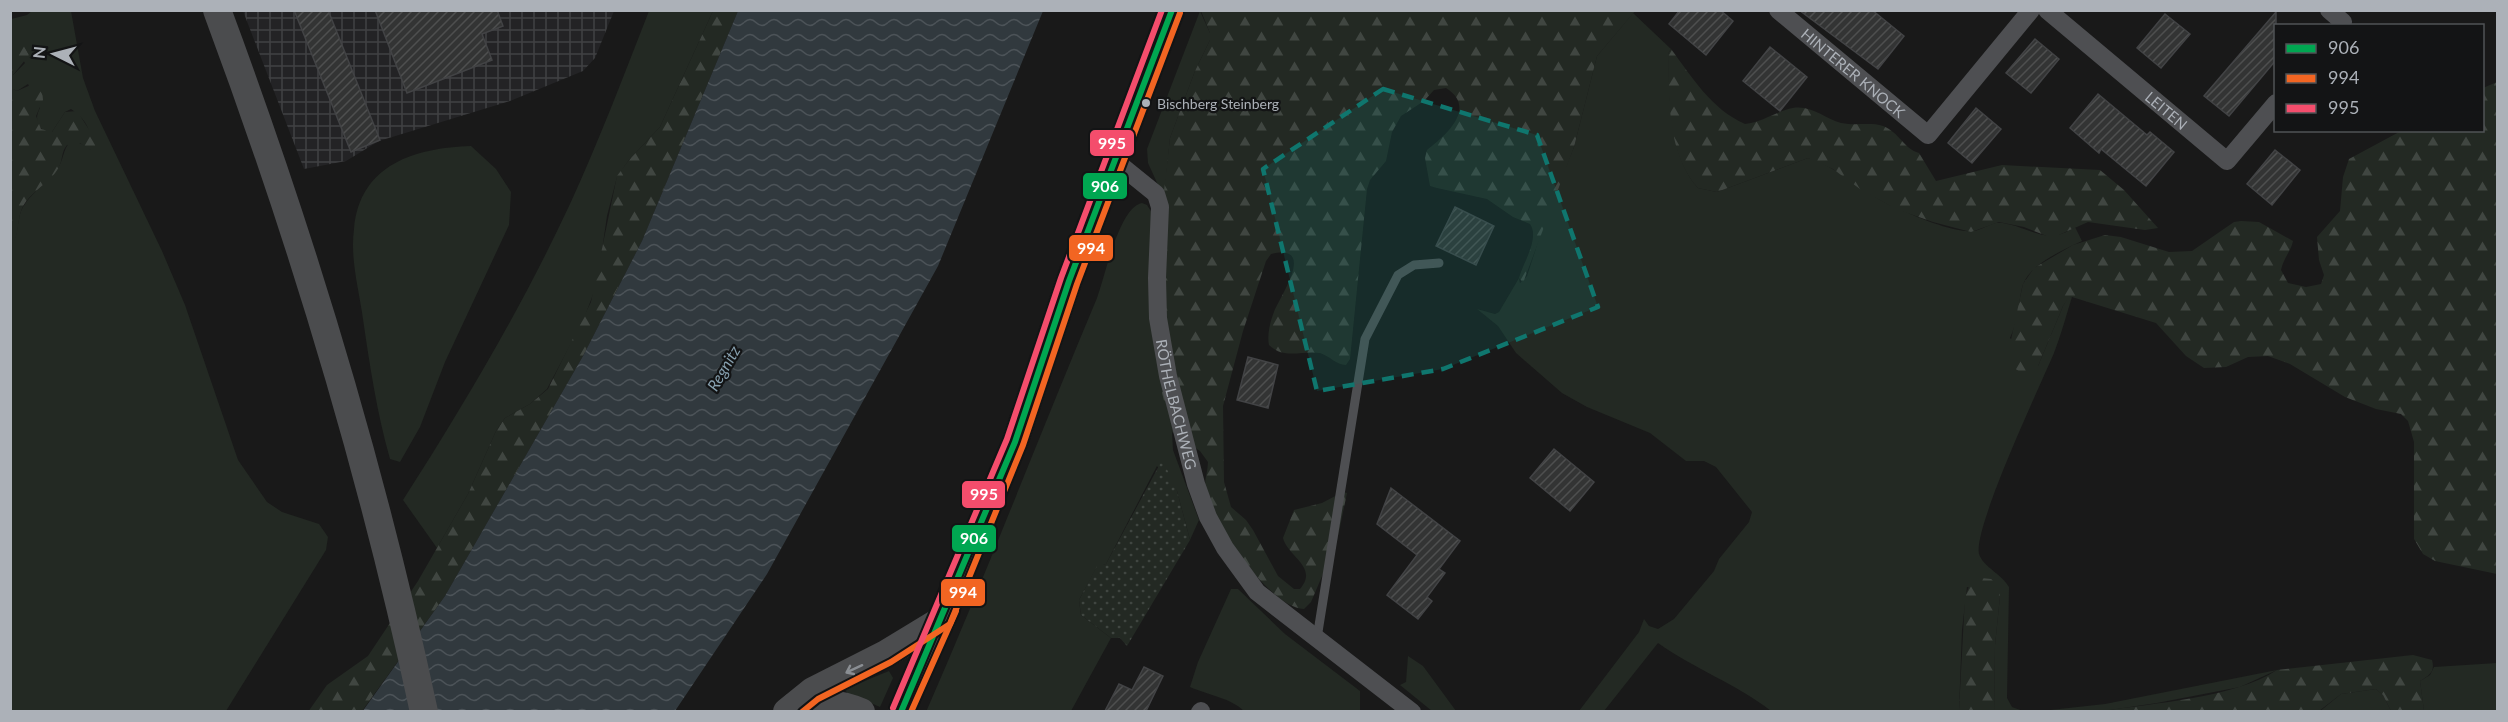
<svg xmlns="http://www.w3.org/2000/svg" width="2508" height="722" viewBox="0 0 2508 722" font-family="Lato,sans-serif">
  <defs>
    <pattern id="industrial-grid" width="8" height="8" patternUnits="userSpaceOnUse" patternTransform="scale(1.5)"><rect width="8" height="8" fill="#232325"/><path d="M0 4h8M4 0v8" fill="none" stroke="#404143"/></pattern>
    <pattern id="forest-firs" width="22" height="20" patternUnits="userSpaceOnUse" patternTransform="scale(1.5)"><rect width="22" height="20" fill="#232923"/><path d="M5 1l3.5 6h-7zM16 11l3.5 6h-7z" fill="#404641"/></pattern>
    <pattern id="garden-dots" width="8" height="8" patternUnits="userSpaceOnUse" patternTransform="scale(1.5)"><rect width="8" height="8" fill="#232923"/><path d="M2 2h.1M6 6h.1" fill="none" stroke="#404641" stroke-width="1.8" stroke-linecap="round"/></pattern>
    <pattern id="water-waves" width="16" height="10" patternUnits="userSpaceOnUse" patternTransform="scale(1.5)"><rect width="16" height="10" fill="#31393e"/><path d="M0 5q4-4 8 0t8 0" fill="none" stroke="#4c5358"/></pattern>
    <pattern id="building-hatch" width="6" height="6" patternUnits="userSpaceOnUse" patternTransform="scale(1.5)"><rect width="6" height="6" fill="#333434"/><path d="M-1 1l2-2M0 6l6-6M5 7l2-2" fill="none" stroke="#4e4f4f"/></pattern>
  </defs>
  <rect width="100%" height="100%" fill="#191919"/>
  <polygon fill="url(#industrial-grid)" points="243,11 614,11 595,58 583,71 510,101 379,141 346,161 304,169"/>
  <g fill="#232923">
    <path d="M 32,11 L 71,11 L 83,78 L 95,111 L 162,251 L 185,305 L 238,460 L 267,502 L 282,512 L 319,524 L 328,537 L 326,550 L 226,711 L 11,711 L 10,247 C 20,236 16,219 23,207 C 32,192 48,182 58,168 C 67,155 62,128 91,150 C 92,131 87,120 71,109 L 65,112 L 52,132 L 45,132 C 36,125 35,117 40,108 L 28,84 L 17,91 L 13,89 L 13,75 L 25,63 L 11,43 L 11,19 L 27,15 Z"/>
    <path d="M 649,11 L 713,11 L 660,127 L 629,160 L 617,177 L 607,216 L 597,284 L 583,321 L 547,389 L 530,404 L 505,418 L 496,431 L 468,494 L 437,548 L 403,500 C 464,405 522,307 570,204 C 599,141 624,75 649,11 Z"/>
    <polygon points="1200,11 1210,33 1210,40 1195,71 1170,138 1164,198 1148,163 1147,149"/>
    <path d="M 1633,13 L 1671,49 L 1668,54 C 1670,97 1668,155 1698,188 L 1717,192 L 1808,158 C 1838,166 1867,197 1899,209 C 1917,217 1954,233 1973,231 C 1984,230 1991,221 2003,223 C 2032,228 2047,246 2075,227 L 2082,241 C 2062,251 2028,264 2022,288 C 2018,306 2018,321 2010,338 L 2038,366 L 2063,306 L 2067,299 L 2072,297 C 2066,316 2061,335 2054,353 C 2040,386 1973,528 1979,554 C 1983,567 2002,574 2009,587 L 2007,698 L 2012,707 L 2023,711 L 1994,711 L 1995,645 L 2000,596 L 1967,587 L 1962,630 L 1959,711 L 1771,711 C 1737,684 1694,669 1658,643 L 1604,711 L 1579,711 L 1639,632 L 1644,619 L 1649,626 L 1658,629 L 1674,619 L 1714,571 L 1719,559 L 1749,522 L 1752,512 L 1716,467 L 1704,461 L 1686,461 L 1650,433 L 1587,407 L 1562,393 L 1516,353 L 1498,326 L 1477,309 L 1495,314 L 1499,312 L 1519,278 L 1520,283 L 1527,276 L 1548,211 L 1574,147 L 1597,56 Z"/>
    <path d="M 471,146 L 496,169 L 511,192 L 509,225 L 445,362 L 420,427 L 400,462 L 390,459 C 377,413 370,367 363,319 C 359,290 350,259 354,229 C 360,164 415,148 471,146 Z"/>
    <path d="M 1142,203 L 1147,205 L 1152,213 L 1152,334 L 1172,432 L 1173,450 L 1199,520 L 1190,540 L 1177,491 L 1157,466 L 1106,564 L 1097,567 L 1079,600 L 1081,615 L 1111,638 L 1071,711 L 926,712 C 986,575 1039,436 1097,298 C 1105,277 1119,207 1142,203 Z"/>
    <path d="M 1231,589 L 1238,589 L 1285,634 L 1360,691 L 1360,711 L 1244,711 C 1231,698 1208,695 1190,687 L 1198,662 Z"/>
    <polygon points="1408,656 1423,666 1456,711 1432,711 1400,685 1406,682"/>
    <polygon points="2497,663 2497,711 2424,711 2420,681 2430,675 2434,667"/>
    <polygon points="2277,670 2240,687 2157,703 2103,711 2032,712 2105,704"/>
    <polygon points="889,671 893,678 880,707 847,693 845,689"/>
    <polygon points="2376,689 2383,695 2391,711 2319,712 2341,694"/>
  </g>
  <g fill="url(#forest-firs)">
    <polygon points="713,11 738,11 642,241 583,356 445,596 362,711 308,712 327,685 368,656 418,581 468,494 496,431 505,418 530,404 548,389 591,302 617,176 629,160 660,127"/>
    <path d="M 1201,11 L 1635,11 L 1597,56 L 1574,147 L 1523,283 L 1519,278 C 1523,263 1540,238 1530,224 L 1513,217 L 1487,199 L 1437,188 L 1430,186 L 1425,158 L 1427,150 C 1445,136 1478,108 1446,88 L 1434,90 L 1424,101 L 1401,116 L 1392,132 L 1386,161 L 1370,180 L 1367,189 L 1350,359 L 1346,365 C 1336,365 1330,356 1320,353 C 1302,350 1285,360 1269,345 C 1267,335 1270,322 1274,312 C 1279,298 1318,243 1271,254 L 1266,261 L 1243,331 L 1223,406 L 1224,482 L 1231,507 L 1246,520 L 1253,530 L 1278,576 L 1294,589 L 1300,589 C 1319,567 1288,557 1283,538 L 1294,510 L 1322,503 L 1343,492 L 1347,493 L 1337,541 L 1311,602 L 1304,609 C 1269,608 1210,519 1205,485 C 1205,478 1208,470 1208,462 L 1200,451 L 1172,432 L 1160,385 L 1150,314 L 1170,138 L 1195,71 L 1210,40 L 1210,33 Z"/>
    <path d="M 11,43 L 24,46 L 29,55 L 13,75 L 13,89 L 17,91 L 33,84 L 42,90 L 43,100 L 36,116 L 41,129 L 52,132 L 65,112 L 77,111 L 97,142 L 94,149 L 90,150 L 80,143 L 67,145 C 61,152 63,159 59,167 C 50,184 28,192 21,211 C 17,223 19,236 11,247 Z"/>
    <path d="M 1671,49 C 1692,77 1711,109 1745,124 C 1763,122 1777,111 1793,108 C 1812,105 1825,119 1841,123 C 1855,126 1871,122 1883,126 C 1899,132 1904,149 1919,153 L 1936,181 L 2002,165 L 2100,170 L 2124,190 L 2158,228 L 2145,230 L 2088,222 L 2052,238 L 2024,227 L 1999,222 L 1971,232 L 1933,222 L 1896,209 L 1860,189 L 1833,169 L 1808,158 L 1717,192 L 1698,188 C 1667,154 1669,98 1668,54 Z"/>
    <path d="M 2497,82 L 2497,574 L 2435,561 L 2423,554 L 2414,539 L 2414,442 L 2408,421 L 2401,414 L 2376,409 L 2345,397 L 2290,364 L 2268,356 L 2248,357 L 2226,367 L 2204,368 L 2186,356 L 2156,323 L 2072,297 L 2067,300 L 2063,306 L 2038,366 L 2031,374 L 2025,375 L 2014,368 L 2009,349 L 2023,284 L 2034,268 L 2073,245 L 2105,235 L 2121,237 L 2169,252 L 2192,251 L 2234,222 L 2241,221 L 2259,222 L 2293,241 C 2291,251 2283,259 2281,270 L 2288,283 L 2306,287 L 2321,284 L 2324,275 L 2319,260 L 2317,237 L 2340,211 L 2343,177 L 2349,159 L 2401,131 L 2482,130 L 2483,88 Z"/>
    <polygon points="1981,578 1991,579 1998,584 2000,596 1995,645 1994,711 1959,711 1965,597 1972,579"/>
    <path d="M 2413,655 L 2432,660 C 2435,672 2430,675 2420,681 L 2424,711 L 2391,711 L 2383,695 L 2376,689 L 2341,694 L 2319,711 L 2103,711 C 2153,703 2235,698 2277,670 Z"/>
  </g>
  <polygon fill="url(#garden-dots)" points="1161,462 1165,465 1177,491 1190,540 1127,646 1120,638 1111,638 1081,615 1079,600 1097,566 1106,564"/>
  <polygon fill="url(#water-waves)" points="738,11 1043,11 938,266 767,574 675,711 362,712 445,596 583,356 642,241"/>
  <g fill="url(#building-hatch)" stroke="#424345" stroke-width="1.5">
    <polygon points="294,10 328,10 380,140 351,152"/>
    <polygon points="375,10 497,10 503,26 482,34 492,60 407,93"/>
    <polygon points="1680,10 1720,10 1733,21 1706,55 1669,24"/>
    <polygon points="1799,10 1872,10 1904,36 1878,69"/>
    <polygon points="2276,12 2276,60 2229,116 2204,96"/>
    <polygon points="2165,14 2190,34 2161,68 2137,48"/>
    <polygon points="2035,39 2059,59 2031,93 2006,73"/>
    <polygon points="1770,47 1807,77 1780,111 1743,81"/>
    <polygon points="2098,94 2147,135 2150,132 2174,152 2146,186 2101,149 2099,153 2070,128"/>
    <polygon points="1976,108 2001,129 1972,163 1948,143"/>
    <polygon points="2275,150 2300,170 2272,205 2247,184"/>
    <polygon points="1455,207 1494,226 1476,265 1436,246"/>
    <polygon points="1248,357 1278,365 1268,408 1237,400"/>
    <polygon points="1554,449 1594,482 1570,511 1530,478"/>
    <polygon points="1391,488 1460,541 1439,569 1445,573 1427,597 1432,601 1418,619 1387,595 1417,555 1377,524"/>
    <polygon points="1144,667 1163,676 1146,711 1105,711 1119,684 1132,690"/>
  </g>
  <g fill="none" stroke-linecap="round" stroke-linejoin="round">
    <polyline stroke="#4e4f52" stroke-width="9" points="1317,638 1365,339 1398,275 1414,265 1439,263"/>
    <g stroke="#4e4f52" stroke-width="18">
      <path id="s1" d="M 1778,10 L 1928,135 L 2031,10"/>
      <path id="s2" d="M 2047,10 L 2227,161 L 2276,103"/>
      <polyline points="2329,10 2343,22 2340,26"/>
      <path id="s3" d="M 1114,160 L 1156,194 L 1160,207 L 1157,278 L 1158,318 L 1168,376 L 1196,484 L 1208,517 L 1225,548 L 1257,592 L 1412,712"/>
      <polyline points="1200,712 1201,711"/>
    </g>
    <polyline stroke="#4d4e4f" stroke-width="26" points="901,712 942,620 1015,442 1069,281 1172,10"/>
    <g stroke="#4b4c4e" stroke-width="28">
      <path d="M 217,10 C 302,238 373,474 424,712"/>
      <path d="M 795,706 C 820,703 838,702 861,712"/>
      <polyline points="787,712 813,691 886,654 942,620"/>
    </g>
    <defs>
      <polyline id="bus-1" points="901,712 1015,442 1069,281 1172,10"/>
      <g id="bus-2">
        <polyline points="802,712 818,699 891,662 950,624 1023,445 1077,284 1180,13"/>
        <polyline points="911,712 956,611"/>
      </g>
      <polyline id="bus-3" points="893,708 1007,439 1061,278 1162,10"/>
    </defs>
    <use href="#bus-1" stroke="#131415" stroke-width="10"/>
    <use href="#bus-2" stroke="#131415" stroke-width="10"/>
    <use href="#bus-3" stroke="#131415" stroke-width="10"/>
    <use href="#bus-1" stroke="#00a651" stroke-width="6"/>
    <use href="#bus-2" stroke="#f26522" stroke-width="6"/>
    <use href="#bus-3" stroke="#f44d6c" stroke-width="6"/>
  </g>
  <defs><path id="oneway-shaft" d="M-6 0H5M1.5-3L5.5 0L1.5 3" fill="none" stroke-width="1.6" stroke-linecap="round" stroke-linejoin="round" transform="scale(1.5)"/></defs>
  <use stroke="#8a8e93" href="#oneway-shaft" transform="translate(854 669) rotate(155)"/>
  <path fill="#0f766e" fill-opacity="0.2" stroke="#0f766e" stroke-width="4.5" stroke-dasharray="12 8" stroke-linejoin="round" d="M 1383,89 L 1537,135 L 1598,307 L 1443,369 L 1317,391 L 1263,169 Z"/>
  <circle fill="#acb1b8" stroke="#131415" stroke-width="2" cx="1146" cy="103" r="5"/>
  <g text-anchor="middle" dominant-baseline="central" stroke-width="4.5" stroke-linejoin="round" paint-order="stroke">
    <g font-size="14" fill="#acb1b8" stroke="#131415" text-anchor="start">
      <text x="1157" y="103">Bischberg Steinberg</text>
    </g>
    <g font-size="15" fill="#acb1b8" stroke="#131415">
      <text stroke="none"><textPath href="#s1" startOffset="98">HINTERER KNOCK</textPath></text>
      <text stroke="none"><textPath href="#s2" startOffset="156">LEITEN</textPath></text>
      <text stroke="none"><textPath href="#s3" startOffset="267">RÖTHELBACHWEG</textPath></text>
    </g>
    <g font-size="16" font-style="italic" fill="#87a0af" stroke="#131415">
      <text transform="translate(723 368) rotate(-60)">Regnitz</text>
    </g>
  </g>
  <g stroke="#131415" stroke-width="2">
    <rect x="1089" y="129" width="46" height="28" rx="6" fill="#f44d6c"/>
    <rect x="1082" y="172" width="46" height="28" rx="6" fill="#00a651"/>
    <rect x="1068" y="234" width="46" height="28" rx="6" fill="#f26522"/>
    <rect x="961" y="480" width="45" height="29" rx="6" fill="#f44d6c"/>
    <rect x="951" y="524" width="46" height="29" rx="6" fill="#00a651"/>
    <rect x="940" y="578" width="46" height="29" rx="6" fill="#f26522"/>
  </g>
  <g font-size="16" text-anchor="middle" font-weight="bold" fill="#fff">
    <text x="1112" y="149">995</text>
    <text x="1105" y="192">906</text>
    <text x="1091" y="254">994</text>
    <text x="984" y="500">995</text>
    <text x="974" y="544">906</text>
    <text x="963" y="598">994</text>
  </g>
  <rect width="2508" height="722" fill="none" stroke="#acb1b8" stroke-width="24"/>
  <rect x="2274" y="24" width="210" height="108" fill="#131415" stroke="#505356" stroke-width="1.5"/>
  <rect x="2286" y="44" width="30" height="9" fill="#00a651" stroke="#505356" stroke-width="1.5"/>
  <text x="2328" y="54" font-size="18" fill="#acb1b8">906</text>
  <rect x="2286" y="74" width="30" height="9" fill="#f26522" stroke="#505356" stroke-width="1.5"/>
  <text x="2328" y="84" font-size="18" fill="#acb1b8">994</text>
  <rect x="2286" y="104" width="30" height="9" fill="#f44d6c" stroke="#505356" stroke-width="1.5"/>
  <text x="2328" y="114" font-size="18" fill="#acb1b8">995</text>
  <g transform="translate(54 54) rotate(276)" stroke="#131415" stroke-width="4.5" paint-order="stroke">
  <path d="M0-4.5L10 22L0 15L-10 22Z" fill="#acb1b8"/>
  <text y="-9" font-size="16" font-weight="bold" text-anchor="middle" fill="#acb1b8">N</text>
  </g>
</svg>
